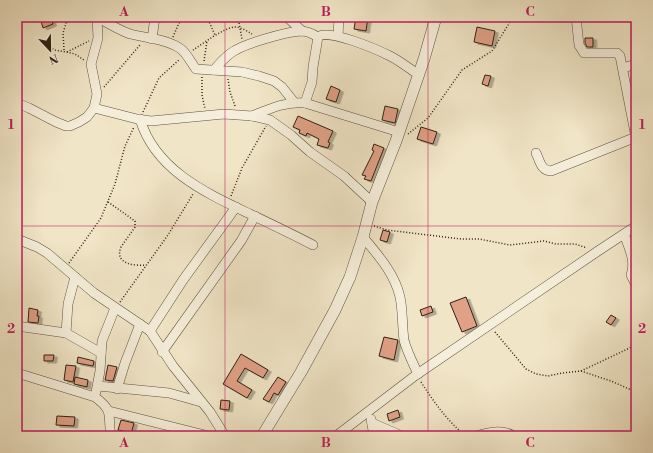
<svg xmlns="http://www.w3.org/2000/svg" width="653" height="453" viewBox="0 0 653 453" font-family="'Libre Bodoni',serif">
  <defs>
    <filter id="shadow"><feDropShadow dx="3.5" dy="2" stdDeviation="0" flood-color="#0004"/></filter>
  </defs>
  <rect width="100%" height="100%" fill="#f0e5c6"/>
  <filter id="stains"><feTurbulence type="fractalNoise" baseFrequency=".005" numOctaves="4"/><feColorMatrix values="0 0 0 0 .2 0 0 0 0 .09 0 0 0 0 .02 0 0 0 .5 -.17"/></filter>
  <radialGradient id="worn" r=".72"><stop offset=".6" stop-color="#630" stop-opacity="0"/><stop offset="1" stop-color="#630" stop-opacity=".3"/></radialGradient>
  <g fill="#e1a186" stroke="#2f2114" filter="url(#shadow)">
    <polygon points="51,17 53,24 43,28 41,21"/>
    <polygon points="356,17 368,17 366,31 354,29"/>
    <polygon points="477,27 495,31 492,46 474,42"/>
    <polygon points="585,38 593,38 593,47 587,47 585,43"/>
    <polygon points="485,75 491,76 488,86 482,84"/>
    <polygon points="331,86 340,90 336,102 326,99"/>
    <polygon points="385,106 398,109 395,123 382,120"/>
    <polygon points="298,116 333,131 328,142 330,143 328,148 317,145 319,139 307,133 306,136 299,133 300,130 293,127"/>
    <polygon points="421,127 437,132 433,144 417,139"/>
    <polygon points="374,144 384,148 371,181 364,179 366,176 362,175 374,151 372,150"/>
    <polygon points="383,230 390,232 387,242 380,240"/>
    <polygon points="466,297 477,326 462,332 450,303"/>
    <polygon points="431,306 433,312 422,316 420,310"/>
    <polygon points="29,308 38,310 37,316 39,316 38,323 28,322"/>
    <polygon points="611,315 616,318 611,325 606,322"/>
    <polygon points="384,337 398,340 394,360 379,356"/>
    <polygon points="241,354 268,370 263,378 245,368 237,381 252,390 247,398 223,384"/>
    <polygon points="44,355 54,355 53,361 44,361"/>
    <polygon points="78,357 94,361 93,366 77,363"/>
    <polygon points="66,365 76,366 73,382 64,380"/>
    <polygon points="108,365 117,367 113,381 105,380"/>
    <polygon points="75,377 88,380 87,387 74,384"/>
    <polygon points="278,377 286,382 278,395 274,393 269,402 263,399"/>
    <polygon points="221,400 230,401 229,410 220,409"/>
    <polygon points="398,410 400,417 389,421 387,414"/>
    <polygon points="57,416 75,417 74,426 56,425"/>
    <polygon points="121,420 134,423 131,434 129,433 128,435 122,433 123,431 118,430"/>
  </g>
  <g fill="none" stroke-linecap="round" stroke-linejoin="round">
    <defs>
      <g id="minor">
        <polyline points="17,17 18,17"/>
        <path d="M 97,17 C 107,23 119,30 130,34 C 146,38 167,39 181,49 C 188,55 191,63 196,69 L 242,72 L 259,76 L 274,81 L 282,87 L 294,102"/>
        <polyline points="287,17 302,31"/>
        <polyline points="576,17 579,45 584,53 617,53 620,56 636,138"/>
        <polyline points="338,36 339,17"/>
        <polyline points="152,39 155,17"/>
        <polyline points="623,68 636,64"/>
        <path d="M 214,70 C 219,64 224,58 231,53 C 242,44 286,32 301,31 C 308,31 313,34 318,37"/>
        <polyline points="17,103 29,108 56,122 66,126 70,126 79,122 87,117 94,108 97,94 91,64 98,38 97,17"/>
        <path d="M 305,103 L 312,82 L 313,67 L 318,37 C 328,28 378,50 390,56 C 400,61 410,69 419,75"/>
        <polyline points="94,108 137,119 151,121 224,114 252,116 270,120 291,135 310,152 344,176 372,202"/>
        <path d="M 252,116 C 269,109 286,101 305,103 L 399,132"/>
        <path d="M 140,119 C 155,170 206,193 250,214 C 271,224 292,234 313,245"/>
        <path d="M 536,153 C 540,161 541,171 551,171 L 636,137"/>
        <path d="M 624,234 C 629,248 636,261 631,275 L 636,285"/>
        <path d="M 363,237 C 378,255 395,274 400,297 C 403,311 402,326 404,340 C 407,352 413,363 418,374"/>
        <polyline points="17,239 37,247 47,253 94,293 150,331 173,366 210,412 225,436"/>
        <polyline points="17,326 66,333 101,353"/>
        <polyline points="150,331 183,280 236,207"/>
        <polyline points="66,333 68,304 75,277"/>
        <polyline points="162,352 241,241 255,216"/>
        <path d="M 17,373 L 95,397 C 115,412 107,415 111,436"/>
        <polyline points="98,386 169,393 201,402"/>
        <polyline points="117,389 125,363 140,324"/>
        <polyline points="96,392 100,371 102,341 115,308"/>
        <polyline points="109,411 209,436"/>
        <polyline points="371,419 374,436"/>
        <polyline points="372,423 402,436"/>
        <polyline points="336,436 416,375 598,251 636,226"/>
        <path d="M 476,436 C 489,432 502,429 514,436"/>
      </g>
      <polyline id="tertiary" points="262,436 301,372 335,310 350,277 363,237 372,202 396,141 424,59 436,17"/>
    </defs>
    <use href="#minor" stroke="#5f5240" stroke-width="10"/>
    <use href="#tertiary" stroke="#5f5240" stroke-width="12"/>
    <g stroke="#2f2114" stroke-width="1.5" stroke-dasharray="1 2" stroke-linecap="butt">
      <polyline points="207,17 215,35"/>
      <polyline points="238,17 242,39"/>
      <polyline points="173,37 179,23 188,17"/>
      <polyline points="42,43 48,45 54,50 67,52 75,54 84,60"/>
      <polyline points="64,50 63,33 68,17"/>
      <path d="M 193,50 C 204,43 222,29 234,27 C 241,27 247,31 252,34"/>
      <polyline points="67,52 89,41"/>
      <polyline points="204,61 207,41"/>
      <polyline points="202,77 202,95 205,109"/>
      <polyline points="228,79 230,92 235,106"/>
      <polyline points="104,87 140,45"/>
      <polyline points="143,112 159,78 180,59"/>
      <polyline points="408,134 428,118 462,70 492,51 513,17"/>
      <polyline points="231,196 242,168 266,126"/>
      <path d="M 108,202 L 135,221 L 135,227 L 121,247 C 114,264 134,266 146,265"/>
      <polyline points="374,226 387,230 461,239 479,239 510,245 544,241 556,244 575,244 587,248"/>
      <polyline points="69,263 101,218 115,184 125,146 134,127"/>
      <polyline points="120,302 168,235 193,194"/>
      <polyline points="495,332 526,369 536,374 548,376 562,373 581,371 611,381 636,392"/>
      <polyline points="581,371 636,345"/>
      <path d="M 421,382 C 434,402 447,421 466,436"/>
    </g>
    <use href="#minor" stroke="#f5eeda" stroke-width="9"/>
    <use href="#tertiary" stroke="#f5eeda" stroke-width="11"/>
  </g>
  <path fill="none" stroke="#c2185b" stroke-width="1" stroke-opacity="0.55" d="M 225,17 L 225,436M 428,17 L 428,436M 17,226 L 636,226"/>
  <rect width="653" height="453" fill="none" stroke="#f0e5c6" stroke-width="44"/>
  <g transform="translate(50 50) rotate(158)" stroke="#f5eeda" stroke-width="3" paint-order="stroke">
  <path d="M0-3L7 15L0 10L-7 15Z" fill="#2f2114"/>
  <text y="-6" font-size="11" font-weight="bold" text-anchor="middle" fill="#2f2114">N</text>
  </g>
  <rect x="22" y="22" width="609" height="409" fill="none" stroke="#c2185b" stroke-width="1.5"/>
  <g font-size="13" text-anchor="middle" font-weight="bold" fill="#c2185b">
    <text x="124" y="16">A</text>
    <text x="326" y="16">B</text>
    <text x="530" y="16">C</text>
    <text x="11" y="129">1</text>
    <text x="642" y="129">1</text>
    <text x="11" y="333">2</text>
    <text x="642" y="333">2</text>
    <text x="124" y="447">A</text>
    <text x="326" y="447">B</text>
    <text x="530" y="447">C</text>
  </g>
  <rect width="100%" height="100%" filter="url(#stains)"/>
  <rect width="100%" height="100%" fill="url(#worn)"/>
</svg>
